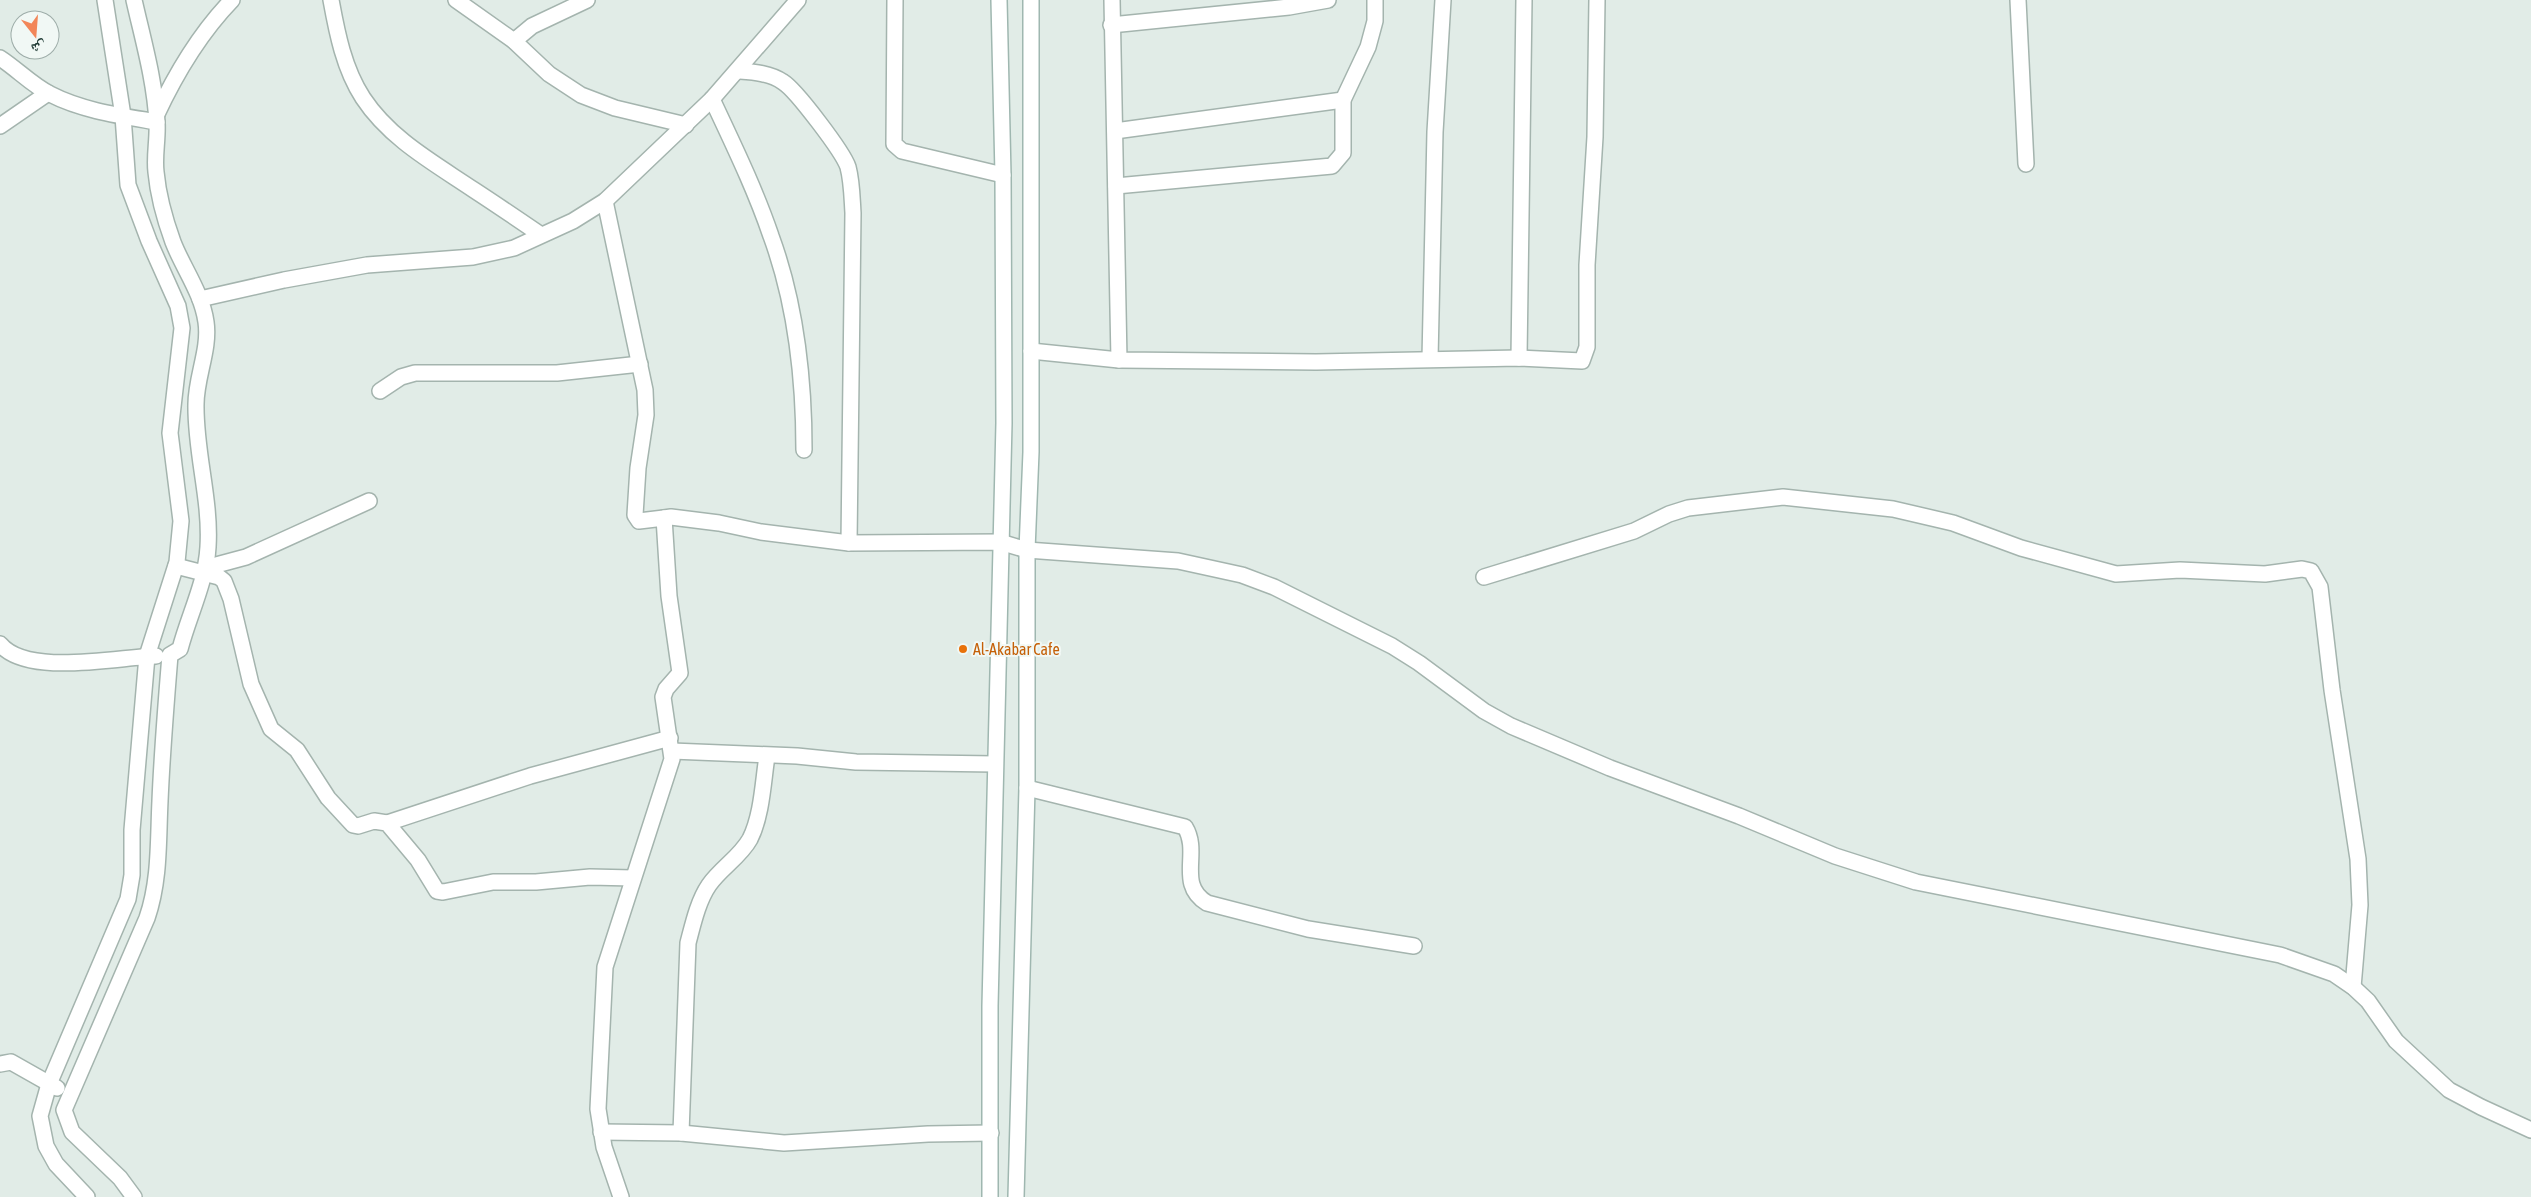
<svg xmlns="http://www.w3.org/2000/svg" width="2531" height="1197" viewBox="0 0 2531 1197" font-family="'Asap Condensed','Noto Naskh Arabic',sans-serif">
  <rect width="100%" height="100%" fill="#e1ece7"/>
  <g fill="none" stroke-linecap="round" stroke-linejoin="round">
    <defs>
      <g id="street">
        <path d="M 134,0 C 143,40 155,81 157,123 C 158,139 154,156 156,172 C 158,194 165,220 173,242 C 183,268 202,293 206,322 C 210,349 196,377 196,404 C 195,452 211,499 208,547 C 206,582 189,615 180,649 L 170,655 C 166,704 162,752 160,801 C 158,841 160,880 147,918 L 64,1110 L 72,1132 L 120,1178 L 134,1197"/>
        <path d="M 331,0 C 337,33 344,69 363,98 C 390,139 434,163 474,190 C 497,205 519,220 541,235"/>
        <polyline points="456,0 514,41 549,74 581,95 615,108 686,125"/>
        <polyline points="895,0 894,144 902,151 1003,175"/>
        <polyline points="1112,0 1119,360"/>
        <polyline points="2018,0 2026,164"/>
        <polyline points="1111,25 1289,7 1328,0"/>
        <polyline points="514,41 532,26 587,0"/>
        <path d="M 0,58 C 17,69 32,85 50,94 C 83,111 122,116 157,122"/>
        <path d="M 739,71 C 753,72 770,73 783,82 C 796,90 843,152 848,167 C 852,182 852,198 853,213 L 849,543"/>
        <path d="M 712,99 C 733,144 755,189 771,236 C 796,304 804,377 804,450"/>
        <path d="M 156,116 C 176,73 199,34 232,0"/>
        <polyline points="0,126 48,93"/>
        <polyline points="1115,131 1343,100"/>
        <polyline points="1116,186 1332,166 1343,153 1343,100 1368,47 1375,21 1375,0"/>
        <polyline points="605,201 645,390 646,415 638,468 635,515 639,521 664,518"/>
        <polyline points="200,299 284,280 367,265 473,257 514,248 573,221 605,201 712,99 798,0"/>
        <polyline points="1031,351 1119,360 1316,362 1519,358 1582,361 1587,347 1587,265 1595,137 1597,0"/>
        <polyline points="1519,358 1524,0"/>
        <polyline points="1430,359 1435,132 1443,0"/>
        <polyline points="380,391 401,377 415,373 557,373 640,364"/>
        <polyline points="176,566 219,577 224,581 231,599 251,684 271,729 297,750 328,798 353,825 358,826 374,821 387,823 418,860 437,891 443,892 493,882 536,882 590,877 633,878"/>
        <polyline points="205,568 246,557 369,501"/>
        <polyline points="1484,577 1634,531 1669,514 1688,508 1783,497 1893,509 1953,523 2021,548 2116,574 2180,570 2265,574 2302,569 2311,571 2320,587 2332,690 2358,859 2360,905 2353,987"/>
        <path d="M 0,644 C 27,677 118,657 156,656"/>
        <polyline points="672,751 797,756 856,762 995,764"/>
        <path d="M 1027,788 L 1185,827 C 1201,853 1176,884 1207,903 L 1308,929 L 1414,946"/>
        <polyline points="387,823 530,776 670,738"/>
        <polyline points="0,1064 11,1062 57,1088"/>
        <polyline points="601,1132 681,1133 784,1143 928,1134 991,1133"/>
        <path d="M 681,1133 L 688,943 C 693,924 698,901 709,885 C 721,868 740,857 750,839 C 762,815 763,782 767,756"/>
        <polyline points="87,1197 56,1164 46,1146 40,1116 49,1084 128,899 132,875 132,830 147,656 177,562 181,521 170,433 182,328 178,306 149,241 128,185 123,116 105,0"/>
        <polyline points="621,1197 604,1147 598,1109 605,967 672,759 663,697 666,689 680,673 669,596 664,518 671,517 719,523 761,532 849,543 1000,542 1027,550 1178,561 1242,575 1274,587 1392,646 1419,663 1484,711 1511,726 1610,768 1739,816 1835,856 1916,882 2280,955 2334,974 2353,987 2368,1001 2396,1041 2449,1090 2481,1107 2531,1130"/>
      </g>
      <g id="secondary">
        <polyline points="990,1197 990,1006 1004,423 1003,175 999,0"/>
        <polyline points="1016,1197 1027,788 1027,550 1031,452 1031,0"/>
      </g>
    </defs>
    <use href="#street" stroke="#a4b4ae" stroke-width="18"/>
    <use href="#secondary" stroke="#9fb7b0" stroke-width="18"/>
    <use href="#street" stroke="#fff" stroke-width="15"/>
    <use href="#secondary" stroke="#fff" stroke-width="15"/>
  </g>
  <circle fill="#e8710a" stroke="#f1f8f5" stroke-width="2" cx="963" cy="649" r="5"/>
  <g text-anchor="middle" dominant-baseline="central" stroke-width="4" stroke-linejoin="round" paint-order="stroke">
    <g font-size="16" fill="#c56008" stroke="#f1f8f5" text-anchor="start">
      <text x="973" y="649">Al-Akabar Cafe</text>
    </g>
  </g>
  <g transform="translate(35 35) rotate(163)"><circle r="24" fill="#f1f8f5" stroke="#9eada9"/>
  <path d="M0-4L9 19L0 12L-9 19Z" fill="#f28659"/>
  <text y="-8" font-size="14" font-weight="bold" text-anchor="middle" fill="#213c36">ش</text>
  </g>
</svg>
